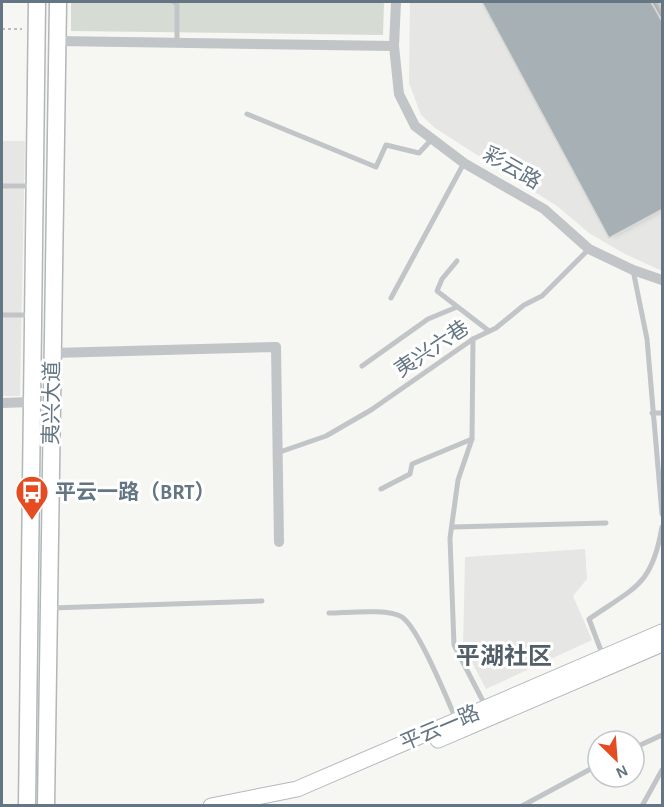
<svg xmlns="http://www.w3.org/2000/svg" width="664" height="807" viewBox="0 0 664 807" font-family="'Alegreya Sans','Noto Sans SC',sans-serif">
  <defs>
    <filter id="shadow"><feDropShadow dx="3.5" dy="-3.5" stdDeviation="3" flood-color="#0004"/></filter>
  </defs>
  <rect width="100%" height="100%" fill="#f6f6f2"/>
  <g fill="#e6e7e5">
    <polygon points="410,2 662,2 662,271 623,253 589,233 557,206 435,128 421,115 409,83"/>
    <polygon points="2,141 25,141 20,396 2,396"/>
    <polygon points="585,549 587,579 573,596 592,640 486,689 463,645 465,557"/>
  </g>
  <polygon fill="#d6dcd3" points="71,2 384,2 383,35 71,31"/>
  <polygon fill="#a7b0b5" stroke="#d7d7d4" stroke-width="1.5" filter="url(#shadow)" points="482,2 651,2 663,23 663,209 609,238"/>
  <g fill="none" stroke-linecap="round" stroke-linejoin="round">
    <defs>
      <g id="secondary">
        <polyline points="438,740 662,644"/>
        <polyline points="211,806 297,789 662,632"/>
      </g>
      <g id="primary">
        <polyline points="27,806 37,2"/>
        <polyline points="46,806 58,2"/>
      </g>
    </defs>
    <use href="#secondary" stroke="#b3b9bd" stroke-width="17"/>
    <use href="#primary" stroke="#b2b7ba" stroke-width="19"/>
    <polyline stroke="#bbbdbf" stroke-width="2" stroke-dasharray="3 3" stroke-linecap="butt" points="2,29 22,29"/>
    <g stroke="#c1c5c8" stroke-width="5">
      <polyline points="174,2 177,4 177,44"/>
      <polyline points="247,114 376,167 386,145 419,153 432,139"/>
      <polyline points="2,186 32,186"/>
      <polyline points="457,261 442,279 437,291 489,331"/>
      <polyline points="633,270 647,339 662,514"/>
      <polyline points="391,298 464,163"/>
      <polyline points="2,315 30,315"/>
      <polyline points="473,339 472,439 458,480 450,538 454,645 486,707"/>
      <polyline points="362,366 428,319 457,307"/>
      <polyline points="652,413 662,413"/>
      <polyline points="277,453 326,436 371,410 473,339 496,328 524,305 542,296 589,249"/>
      <polyline points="381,489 410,474 412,464 472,439"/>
      <polyline points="452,527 606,523"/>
      <polyline points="51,608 262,601"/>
      <path d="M 329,613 C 346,613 388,608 402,617 C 419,629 446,697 456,719"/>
      <path d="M 603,656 L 589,619 C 635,587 652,586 662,527"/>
      <polyline points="634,748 662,735"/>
      <polyline points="522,806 598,765"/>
      <polyline points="642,806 662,770"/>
    </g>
    <g stroke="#c1c5c8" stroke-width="10">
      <polyline points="396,2 394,46 399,94 415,126 464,163 544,209 589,249 633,270 662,280"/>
      <polyline points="57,41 394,46"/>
      <polyline points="53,353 276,347 279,542"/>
      <polyline points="2,403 30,402"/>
    </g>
    <use href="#secondary" stroke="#fff" stroke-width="15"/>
    <use href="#primary" stroke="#fff" stroke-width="16"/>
  </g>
  <defs>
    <symbol id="bus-pin" viewBox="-11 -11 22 30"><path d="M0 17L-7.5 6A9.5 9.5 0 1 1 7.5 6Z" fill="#e64c21" stroke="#fff"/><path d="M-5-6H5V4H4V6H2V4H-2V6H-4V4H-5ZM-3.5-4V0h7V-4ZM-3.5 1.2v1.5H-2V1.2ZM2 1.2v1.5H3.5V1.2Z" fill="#fff"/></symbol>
  </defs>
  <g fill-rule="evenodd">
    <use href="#bus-pin" x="13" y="473" width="38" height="52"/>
  </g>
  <g text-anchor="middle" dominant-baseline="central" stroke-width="6" stroke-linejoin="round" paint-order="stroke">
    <g font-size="21" fill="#647683" stroke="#fff">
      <text transform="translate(512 168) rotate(30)">彩云路</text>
      <text transform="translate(432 349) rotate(-34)">夷兴六巷</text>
      <text transform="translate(52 403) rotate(-89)">夷兴大道</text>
      <text transform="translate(440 728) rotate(-23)">平云一路</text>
    </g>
    <g font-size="21" font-weight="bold" fill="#647683" stroke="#fff" text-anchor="start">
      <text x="55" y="492">平云一路（BRT）</text>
    </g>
    <g font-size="24" font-weight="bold" fill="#525f68" stroke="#fff">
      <text x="504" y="657">平湖社区</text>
    </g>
  </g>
  <rect width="664" height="807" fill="none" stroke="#647683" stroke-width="6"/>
  <g transform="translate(616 759) rotate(155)"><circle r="28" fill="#ffffff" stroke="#c1c8cd" stroke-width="1.5"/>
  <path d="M0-4.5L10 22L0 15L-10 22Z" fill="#e64c21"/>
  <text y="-9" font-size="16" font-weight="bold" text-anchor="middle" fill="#647683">N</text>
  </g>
</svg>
